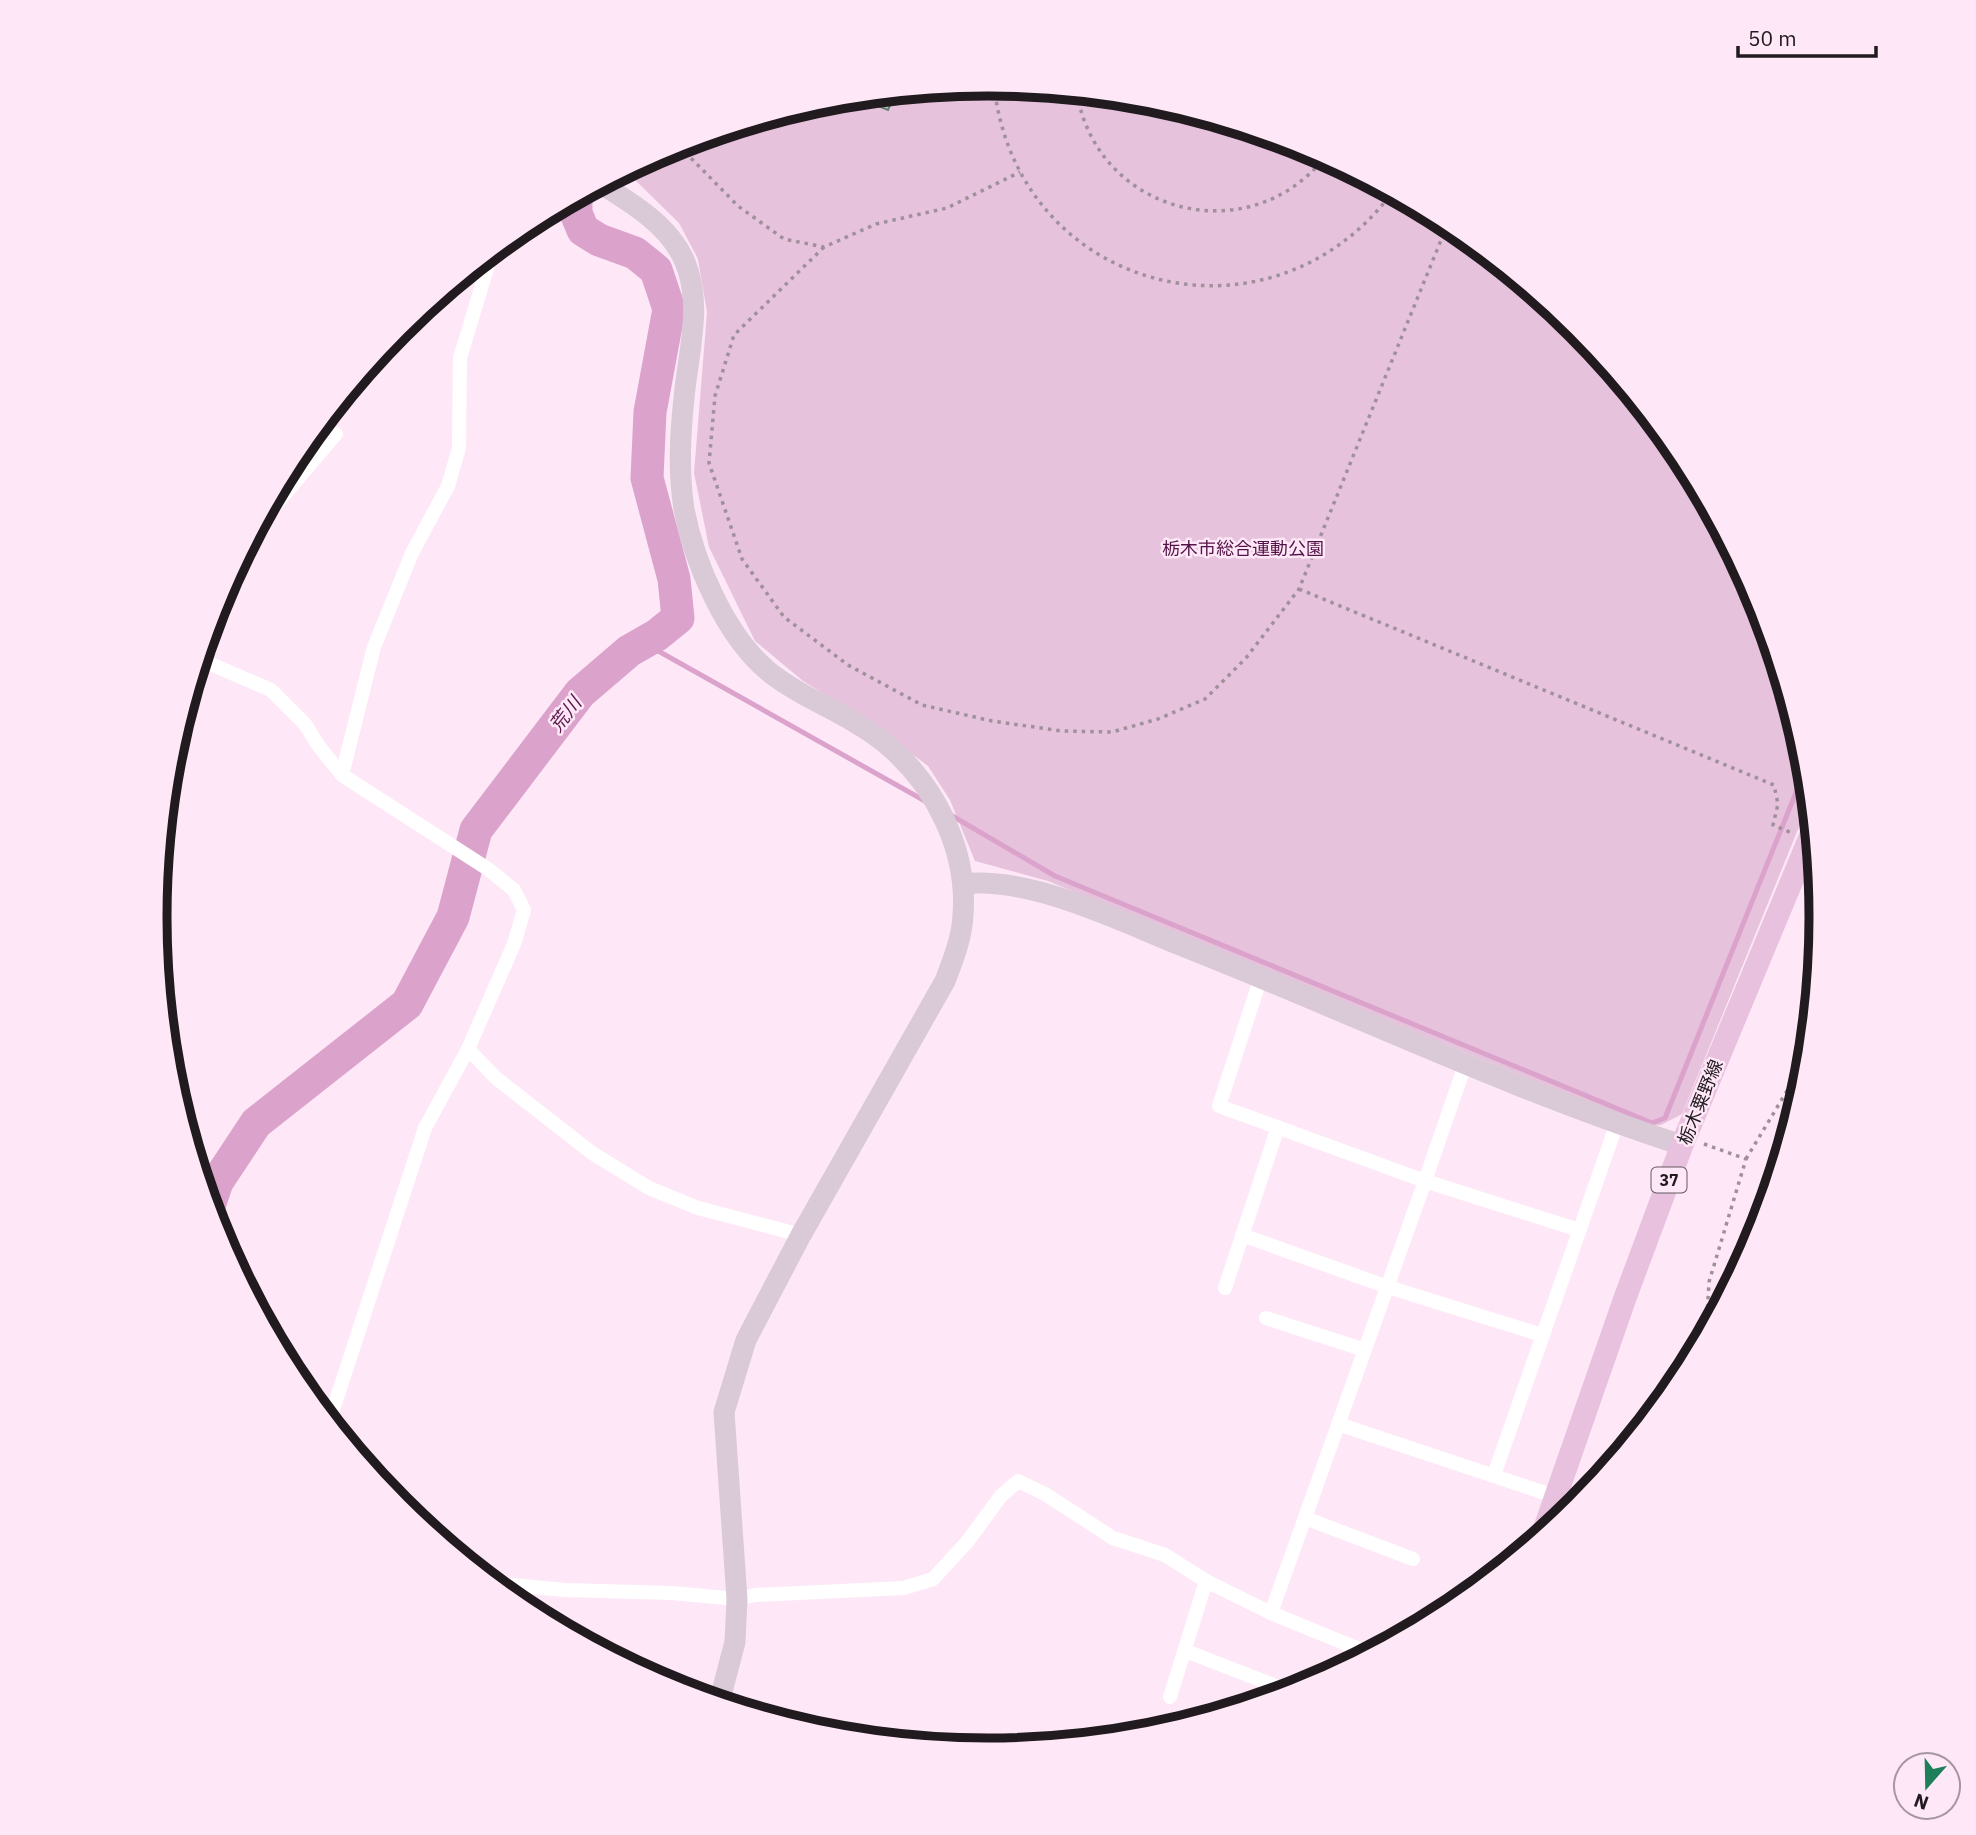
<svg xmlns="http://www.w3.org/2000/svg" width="1976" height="1835" viewBox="0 0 1976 1835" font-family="'IBM Plex Sans','Noto Sans JP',sans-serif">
  <rect width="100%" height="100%" fill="#fee8f7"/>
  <polygon fill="#e6c2dc" points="988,84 1151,100 1307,148 1451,225 1578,328 1681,455 1758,599 1806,755 1810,800 1682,1114 1661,1125 1644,1126 1048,881 975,861 950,800 928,766 871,723 803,681 755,641 709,547 694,473 707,312 698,259 679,223 629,174 624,172 669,147 826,100"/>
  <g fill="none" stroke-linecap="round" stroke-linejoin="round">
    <g stroke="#dba3cc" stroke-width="5">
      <polyline points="644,643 925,801"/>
      <polyline points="949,814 1055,876 1652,1123 1665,1118 1807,765"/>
    </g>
    <polyline stroke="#dba3cc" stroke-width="33" points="209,1206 217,1182 256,1123 407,1004 453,917 476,830 580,693 629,651 657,635 678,618 674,579 647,478 650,412 669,309 656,270 635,253 599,240 583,230 576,213 576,197"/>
  </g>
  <polygon fill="#afc6b9" stroke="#687d72" stroke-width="2" points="895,93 888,110 855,97 887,94"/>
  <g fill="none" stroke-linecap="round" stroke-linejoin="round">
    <g stroke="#a0909b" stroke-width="3.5" stroke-dasharray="3.5 5" stroke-linecap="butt">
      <path d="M 994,85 C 1016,291 1267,358 1392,193"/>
      <path d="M 1077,93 C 1097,214 1249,253 1325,157"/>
      <polyline points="668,148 689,156 738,206 784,239 824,247 876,224 947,208 1020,172"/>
      <polyline points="824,247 734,335 715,396 709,463 742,559 784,617 848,665 922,705 992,721 1062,731 1112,732 1158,719 1205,699 1246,658 1299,589 1448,223"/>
      <polyline points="1299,589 1774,785 1778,804 1773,825 1792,833"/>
      <polyline points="1704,1144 1746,1159 1709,1282 1706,1334"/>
      <polyline points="1746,1159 1808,1056"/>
    </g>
    <g stroke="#fff" stroke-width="14">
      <polyline points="528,223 559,214 558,207"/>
      <polyline points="255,529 336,434"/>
      <polyline points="201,656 206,662 271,690 305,724 318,745 342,775 488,869 514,890 524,910 514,944 468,1049 425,1128 329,1422"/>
      <polyline points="342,775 374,647 412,553 448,486 459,448 460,358 492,252"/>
      <polyline points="1261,977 1219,1106 1425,1181 1579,1230"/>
      <polyline points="468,1049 496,1078 592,1153 649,1188 698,1208 801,1235"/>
      <polyline points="1242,1235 1388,1287 1542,1335"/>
      <polyline points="1225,1288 1278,1127"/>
      <polyline points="1266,1318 1365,1350"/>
      <polyline points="1338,1424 1554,1496"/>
      <polyline points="1494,1475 1617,1123"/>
      <polyline points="1305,1518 1413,1559"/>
      <polyline points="491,1583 565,1590 672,1593 737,1599 755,1595 904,1588 933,1579 967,1542 1001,1496 1018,1481 1045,1494 1113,1538 1165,1555 1206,1581"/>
      <polyline points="1271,1613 1425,1181 1466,1062"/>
      <polyline points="1186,1651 1291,1692"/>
      <polyline points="1170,1697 1206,1581 1271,1613 1371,1654"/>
    </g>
    <g stroke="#dac9d6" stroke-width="21">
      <path d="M 601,184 C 632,203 670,226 685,262 C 703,305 688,353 684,398 C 680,435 678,471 684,509 C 694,562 725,635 768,671 C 804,700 850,714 885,743 C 935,784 968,850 963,915 C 962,938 953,960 945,981 L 801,1235 L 746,1340 L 724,1412 L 737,1599 L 735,1642 L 719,1703"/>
      <path d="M 963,884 C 1033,876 1124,923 1190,949 C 1354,1014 1514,1091 1682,1145"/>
    </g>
    <polyline stroke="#e7c1dd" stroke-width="23" points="1542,1536 1625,1298 1682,1145 1813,830"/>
  </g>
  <g text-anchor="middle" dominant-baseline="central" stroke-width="5" stroke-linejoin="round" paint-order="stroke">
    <rect fill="#fee8f7" stroke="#635860" stroke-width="2" x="1651.5" y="1167.5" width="35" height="25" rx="5"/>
    <g font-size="16" font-weight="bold" fill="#211a1f">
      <text x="1669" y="1180">37</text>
    </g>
    <g font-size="18" fill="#541348" stroke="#fee8f7">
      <text x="1243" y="548">栃木市総合運動公園</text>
    </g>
    <g font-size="18" fill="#211a1f" stroke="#fee8f7">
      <text transform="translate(1700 1102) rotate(-68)">栃木粟野線</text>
    </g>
    <g font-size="19" font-style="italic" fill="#5a184d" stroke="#fee8f7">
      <text transform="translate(565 714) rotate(-52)">荒川</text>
    </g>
  </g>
  <path d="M0 0H1976V1835H0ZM167 917a821 821 0 1 1 1642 0a821 821 0 1 1-1642 0Z" fill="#fee8f7" fill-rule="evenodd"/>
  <path fill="none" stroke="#211a1f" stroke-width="9" d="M167 917a821 821 0 1 1 1642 0a821 821 0 1 1-1642 0Z"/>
  <g transform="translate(1927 1786) rotate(200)"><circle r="33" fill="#fee8f7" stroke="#a696a1" stroke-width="2"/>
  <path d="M0-5L12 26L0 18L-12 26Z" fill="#1d805a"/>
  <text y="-10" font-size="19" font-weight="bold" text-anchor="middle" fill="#211a1f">N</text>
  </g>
  <path d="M1738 46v10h138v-10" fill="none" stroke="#211a1f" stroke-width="3.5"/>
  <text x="1748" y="46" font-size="21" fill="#211a1f" stroke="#fee8f7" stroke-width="5" paint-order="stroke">50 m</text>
</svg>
